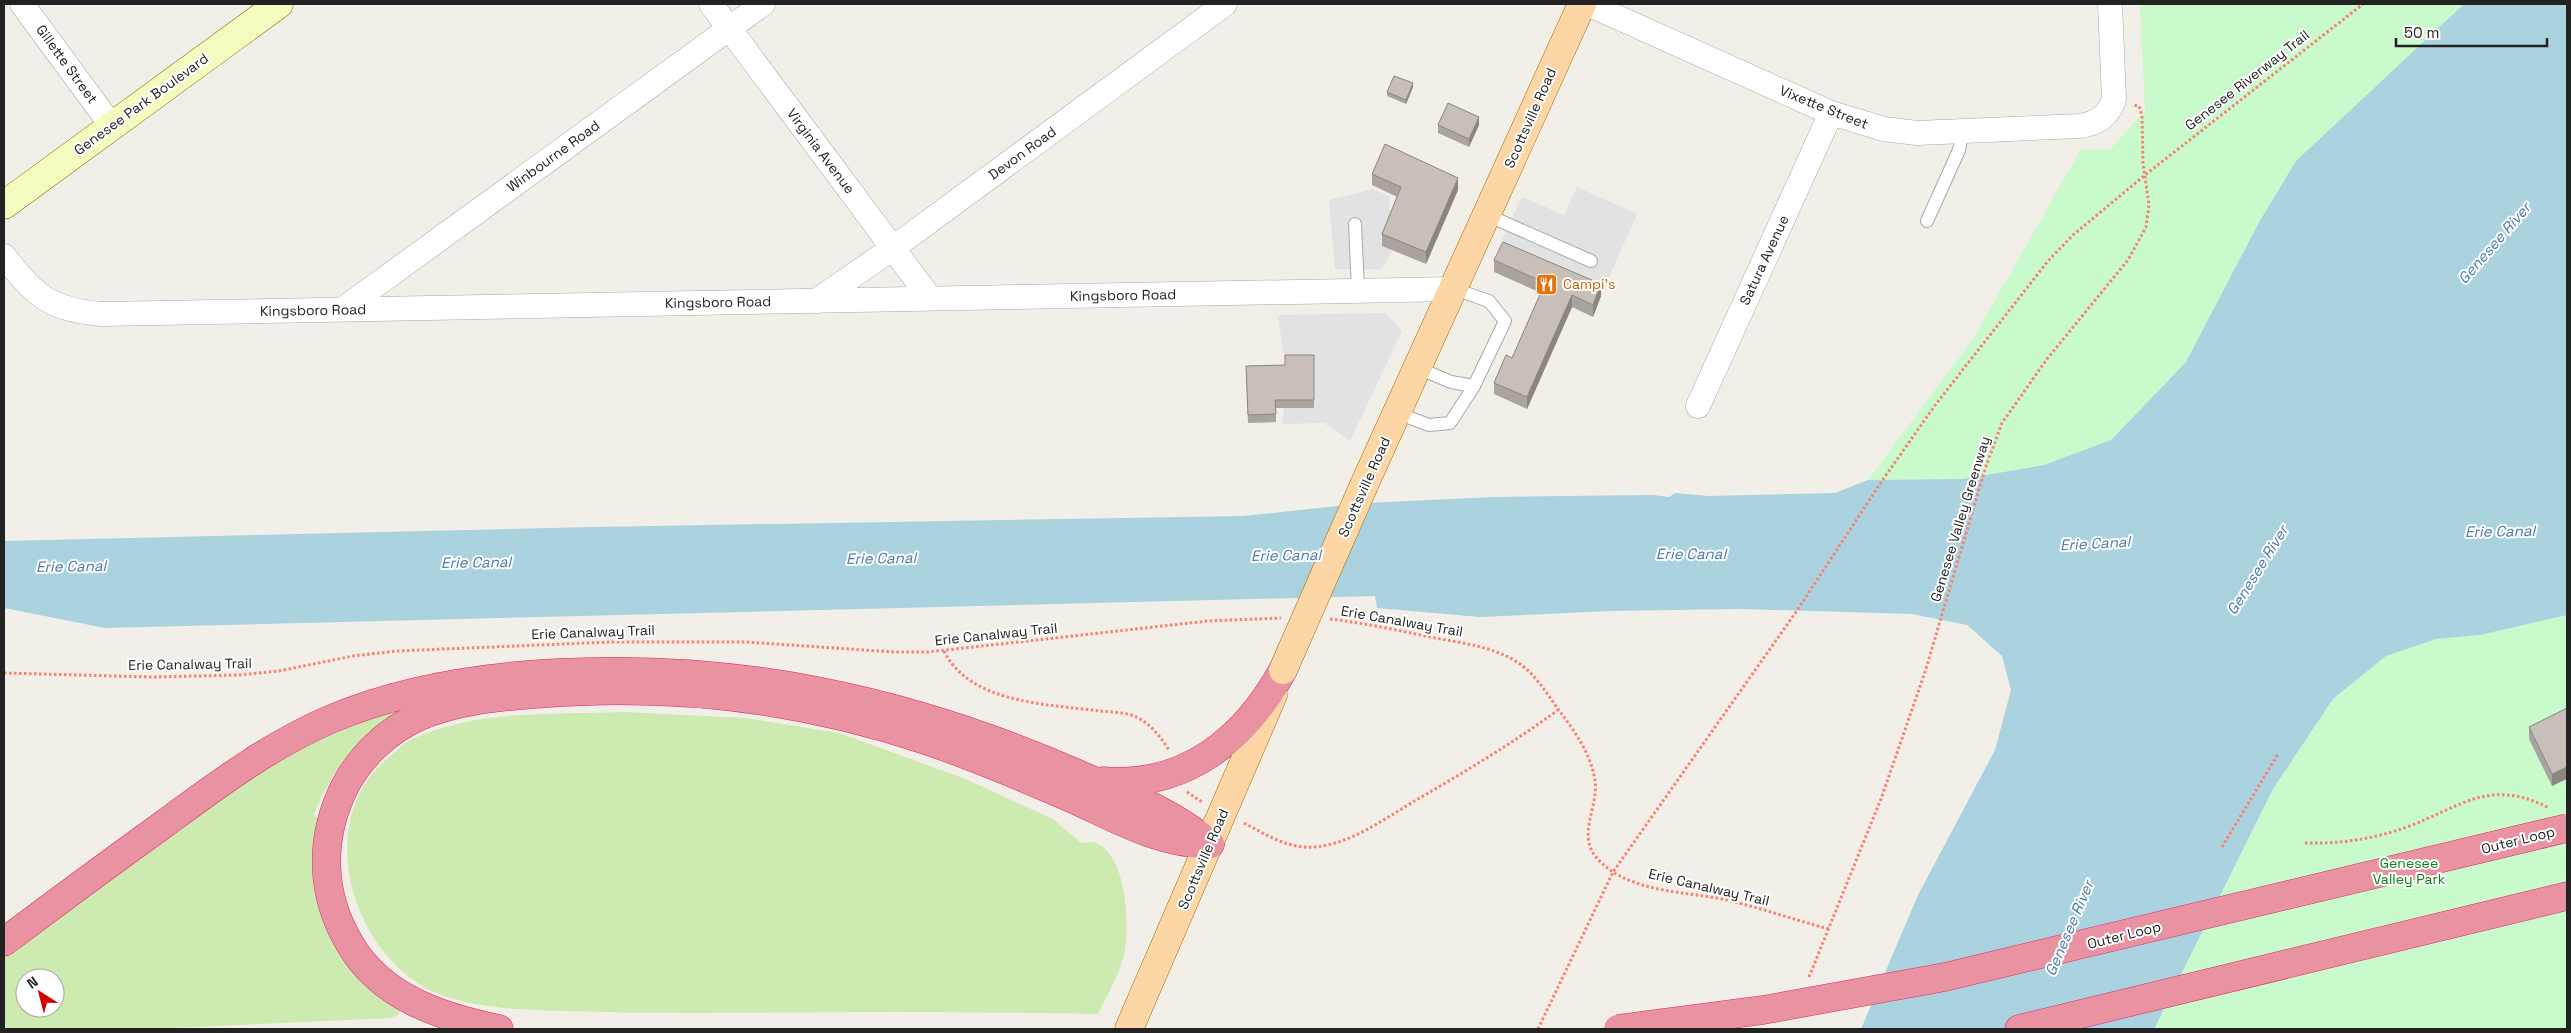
<svg xmlns="http://www.w3.org/2000/svg" width="2571" height="1033" viewBox="0 0 2571 1033" font-family="'Space Grotesk',sans-serif">
  <rect width="100%" height="100%" fill="#f2efe9"/>
  <g fill="#cdebb0" fill-rule="evenodd">
    <path d="M 408,707 C 358,735 336,762 314,814 L 320,823 L 317,880 L 402,1008 L 398,1015 L 391,1018 L 152,1029 L 4,1029 L 4,954 L 240,782 L 317,736 ZM 25,978 L 55,978 L 55,1008 L 25,1008 Z"/>
    <path d="M 625,712 L 745,718 L 839,733 L 963,778 L 1053,819 L 1081,843 C 1088,842 1094,841 1100,845 C 1127,862 1130,926 1124,954 C 1120,974 1107,995 1098,1014 C 964,1011 831,1012 697,1013 C 651,1013 605,1012 559,1011 C 521,1009 484,1009 447,997 C 355,968 308,823 388,758 C 396,752 403,743 412,739 C 476,709 556,715 625,712 Z"/>
  </g>
  <g fill="#c8facc">
    <polygon points="2140,4 2464,4 2403,63 2258,224 2186,362 2111,440 2044,465 1963,479 1868,480 1973,339 2081,149 2110,149 2145,111"/>
    <polygon points="2567,615 2567,1029 2154,1029 2273,789 2333,699 2386,656 2436,639 2480,635"/>
  </g>
  <g fill="#e2e2e2">
    <polygon points="1577,187 1637,214 1601,296 1497,251 1522,197 1564,215"/>
    <polygon points="1373,189 1389,196 1393,250 1382,269 1335,269 1329,200"/>
    <polygon points="1386,313 1402,331 1350,441 1324,423 1282,424 1284,408 1314,408 1314,363 1285,363 1278,315"/>
  </g>
  <polygon fill="#aad3df" points="2464,4 2567,4 2567,615 2480,635 2436,639 2386,656 2333,699 2273,789 2154,1029 1861,1029 1918,895 1995,750 2011,690 2002,656 1967,625 1912,614 1740,609 1610,611 1480,617 1377,608 1375,596 105,628 4,608 4,541 592,527 1243,516 1366,503 1493,497 1653,495 1669,497 1675,493 1709,496 1835,493 1868,480 1963,479 2044,465 2111,440 2186,362 2258,224 2296,161"/>
  <g fill="none" stroke-linecap="round" stroke-linejoin="round">
    <defs>
      <g id="lane">
        <polyline points="1487,215 1591,261"/>
        <polyline points="1927,221 1959,150 1963,131"/>
        <polyline points="1355,224 1358,290"/>
        <polyline points="1418,368 1451,382 1474,386 1505,321 1489,301 1454,289"/>
        <polyline points="1397,413 1429,425 1450,423 1474,386"/>
      </g>
      <g id="street">
        <polyline points="22,4 111,125"/>
        <polyline points="711,4 930,298"/>
        <path d="M 1588,4 L 1831,113 L 1884,129 L 1917,133 L 2079,126 C 2096,124 2109,116 2114,99 L 2110,4"/>
        <path d="M 4,256 C 36,296 48,309 101,314 L 1454,289"/>
        <polyline points="816,301 893,248 1225,4"/>
        <polyline points="343,309 763,4"/>
        <polyline points="1698,406 1831,113"/>
      </g>
      <polyline id="secondary" points="4,205 279,4"/>
      <g id="primary">
        <polyline points="1364,485 1582,4"/>
        <polyline points="1129,1029 1273,695"/>
      </g>
      <g id="highway">
        <path d="M 1103,781 C 1186,788 1245,739 1283,670"/>
        <path d="M 4,942 C 57,902 110,863 164,824 C 217,785 270,745 331,719 C 402,689 479,677 556,673 C 739,663 909,700 1076,773 C 1123,794 1171,810 1210,844"/>
        <path d="M 499,1029 C 442,1017 381,998 350,944 C 320,894 319,838 345,786 C 361,756 387,731 418,717 C 454,701 496,697 536,694 C 667,683 800,698 925,740 C 973,756 1020,776 1066,796 C 1112,816 1159,845 1210,844"/>
        <polyline points="2019,1029 2567,896"/>
      </g>
    </defs>
    <use href="#lane" stroke="#a9a9a9" stroke-width="14"/>
    <use href="#street" stroke="#a9a9a9" stroke-width="25"/>
    <use href="#secondary" stroke="#707d05" stroke-width="29"/>
    <use href="#primary" stroke="#a06b00" stroke-width="29"/>
    <use href="#highway" stroke="#dc2a67" stroke-width="29"/>
    <g stroke="#fa8072" stroke-width="3" stroke-dasharray="2.5 2.5" stroke-linecap="butt">
      <path d="M 1330,619 C 1364,623 1397,630 1430,637 C 1461,643 1494,646 1520,664 C 1538,677 1548,696 1561,713 C 1576,733 1591,755 1595,780 C 1599,806 1577,834 1596,857 C 1626,893 1685,891 1727,900 C 1761,908 1795,920 1829,929"/>
      <path d="M 944,651 C 970,704 1048,704 1100,711 C 1111,712 1123,712 1134,716 C 1149,722 1160,736 1169,750"/>
      <polyline points="4,673 153,677 240,675 279,671 353,656 397,651 611,642 746,642 894,652 928,652 1208,621 1281,618"/>
      <polyline points="1187,792 1202,802"/>
      <path d="M 1244,823 C 1263,833 1282,845 1303,847 C 1344,850 1385,818 1418,799 C 1466,771 1513,743 1558,710"/>
      <path d="M 2305,843 C 2340,844 2374,839 2407,827 C 2461,807 2489,777 2549,808"/>
      <polyline points="2222,847 2278,754"/>
      <polyline points="1809,977 1881,799 1925,672 1986,466 2002,423 2047,359 2128,260 2146,227 2149,205 2143,163 2142,116 2139,106 2133,105"/>
      <polyline points="1538,1029 1613,872 1796,612 1884,478 1936,404 2048,261 2073,235 2145,175 2363,4"/>
    </g>
    <use href="#lane" stroke="#fff" stroke-width="12"/>
    <use href="#street" stroke="#fff" stroke-width="24"/>
    <use href="#secondary" stroke="#f7fabf" stroke-width="28"/>
    <use href="#primary" stroke="#fcd6a4" stroke-width="28"/>
    <use href="#highway" stroke="#e892a2" stroke-width="28"/>
    <defs>
      <polyline id="primary-bridge" points="1283,670 1364,485"/>
      <polyline id="highway-bridge" points="1618,1029 1763,1010 1945,977 2567,828"/>
    </defs>
    <use href="#primary-bridge" stroke="#a06b00" stroke-width="29" stroke-linecap="butt"/>
    <use href="#highway-bridge" stroke="#dc2a67" stroke-width="29" stroke-linecap="butt"/>
    <use href="#primary-bridge" stroke="#fcd6a4" stroke-width="28"/>
    <use href="#highway-bridge" stroke="#e892a2" stroke-width="28"/>
  </g>
  <g fill="#aba49e">
    <polygon points="1413,87 1406,104 1387,96 1387,92"/>
    <polygon points="1438,125 1479,125 1469,147 1438,133"/>
    <polygon points="1372,174 1458,190 1426,264 1382,246 1382,234 1397,197 1372,185"/>
    <polygon points="1494,260 1601,296 1593,317 1572,307 1527,409 1494,394 1494,383 1512,358 1541,293 1494,272"/>
    <polygon points="1314,355 1314,408 1276,408 1276,422 1248,423 1246,366 1285,365"/>
    <polygon points="2567,708 2552,786 2529,739 2529,727"/>
  </g>
  <g fill="#8b8681">
    <polygon points="1413,83 1413,87 1406,104 1406,100"/>
    <polygon points="1479,117 1479,125 1469,147 1469,139"/>
    <polygon points="1458,178 1458,190 1426,264 1426,252"/>
    <polygon points="1601,284 1601,296 1593,317 1593,305"/>
    <polygon points="1572,295 1572,307 1527,409 1527,397"/>
    <polygon points="2567,767 2567,779 2552,786 2552,774"/>
  </g>
  <g fill="#c7bfb8" stroke="#8b8681">
    <polygon points="1394,76 1413,83 1406,100 1387,92"/>
    <polygon points="1448,103 1479,117 1469,139 1438,125"/>
    <polygon points="1385,144 1458,178 1426,252 1382,234 1401,187 1372,174"/>
    <polygon points="1503,242 1601,284 1593,305 1572,295 1527,397 1494,383 1506,355 1512,358 1545,283 1494,260"/>
    <polygon points="1285,355 1314,355 1314,400 1275,400 1276,414 1248,415 1246,366 1285,365"/>
    <polygon points="2567,708 2567,767 2552,774 2529,727"/>
  </g>
  <defs>
    <symbol id="restaurant-square" viewBox="-11 -11 22 22"><rect x="-9" y="-9" width="18" height="18" rx="4" fill="#e8710a" stroke="#fff"/><path d="M-5-6h1v4h1v-4h1v4h1v-4h1v5L-1.5 .5V6h-2V.5L-5-1ZM5-6V6H3V1.5H1.5Q1.5-4 5-6Z" fill="#fff"/></symbol>
  </defs>
  <g fill-rule="evenodd">
    <use href="#restaurant-square" x="1534" y="272" width="25" height="25"/>
  </g>
  <g text-anchor="middle" dominant-baseline="central" stroke-width="4" stroke-linejoin="round" paint-order="stroke">
    <g font-size="14" fill="#222" stroke="#fff">
      <text transform="translate(67 64) rotate(54)">Gillette Street</text>
      <text transform="translate(2247 80) rotate(-38)">Genesee Riverway Trail</text>
      <text transform="translate(141 104) rotate(-36)">Genesee Park Boulevard</text>
      <text transform="translate(1824 107) rotate(22)">Vixette Street</text>
      <text transform="translate(1530 118) rotate(-66)">Scottsville Road</text>
      <text transform="translate(821 151) rotate(53)">Virginia Avenue</text>
      <text transform="translate(1022 153) rotate(-36)">Devon Road</text>
      <text transform="translate(553 156) rotate(-36)">Winbourne Road</text>
      <text transform="translate(1764 260) rotate(-65)">Satura Avenue</text>
      <text transform="translate(1123 295) rotate(-1)">Kingsboro Road</text>
      <text transform="translate(718 302) rotate(-1)">Kingsboro Road</text>
      <text transform="translate(313 310) rotate(-1)">Kingsboro Road</text>
      <text transform="translate(1364 487) rotate(-66)">Scottsville Road</text>
      <text transform="translate(1960 519) rotate(-73)">Genesee Valley Greenway</text>
      <text transform="translate(1402 621) rotate(10)">Erie Canalway Trail</text>
      <text transform="translate(593 632) rotate(-2)">Erie Canalway Trail</text>
      <text transform="translate(996 634) rotate(-6)">Erie Canalway Trail</text>
      <text transform="translate(190 664) rotate(-1)">Erie Canalway Trail</text>
      <text transform="translate(2518 840) rotate(-14)">Outer Loop</text>
      <text transform="translate(1203 859) rotate(-67)">Scottsville Road</text>
      <text transform="translate(1709 887) rotate(13)">Erie Canalway Trail</text>
      <text transform="translate(2124 935) rotate(-14)">Outer Loop</text>
    </g>
    <g font-size="14" fill="#c56008" stroke="#fff" text-anchor="start">
      <text x="1563" y="284">Campi's</text>
    </g>
    <g font-size="14" fill="#0c8416" stroke="#fff">
      <text x="2409" y="863">Genesee<tspan x="2409" dy="16">Valley Park</tspan></text>
    </g>
    <g font-size="15" font-style="italic" fill="#4a7aab" stroke="#fff">
      <text transform="translate(2494 243) rotate(-49)">Genesee River</text>
      <text transform="translate(2500 531) rotate(-1)">Erie Canal</text>
      <text transform="translate(2095 543) rotate(-3)">Erie Canal</text>
      <text x="1691" y="553">Erie Canal</text>
      <text transform="translate(1286 555) rotate(-1)">Erie Canal</text>
      <text transform="translate(881 558) rotate(-1)">Erie Canal</text>
      <text transform="translate(476 562) rotate(-1)">Erie Canal</text>
      <text transform="translate(71 566) rotate(-1)">Erie Canal</text>
      <text transform="translate(2257 570) rotate(-58)">Genesee River</text>
      <text transform="translate(2069 928) rotate(-67)">Genesee River</text>
    </g>
  </g>
  <rect width="2571" height="1033" fill="none" stroke="#222222" stroke-width="10"/>
  <g transform="translate(40 993) rotate(324)"><circle r="24" fill="#ffffff" stroke="#a7a7a7"/>
  <path d="M0-4L9 19L0 12L-9 19Z" fill="#d40000"/>
  <text y="-8" font-size="14" font-weight="bold" text-anchor="middle" fill="#222222">N</text>
  </g>
  <path d="M2396 38v8h151v-8" fill="none" stroke="#222222" stroke-width="2.5"/>
  <text x="2404" y="38" font-size="15" fill="#222222" stroke="#ffffff" stroke-width="4" paint-order="stroke">50 m</text>
</svg>
